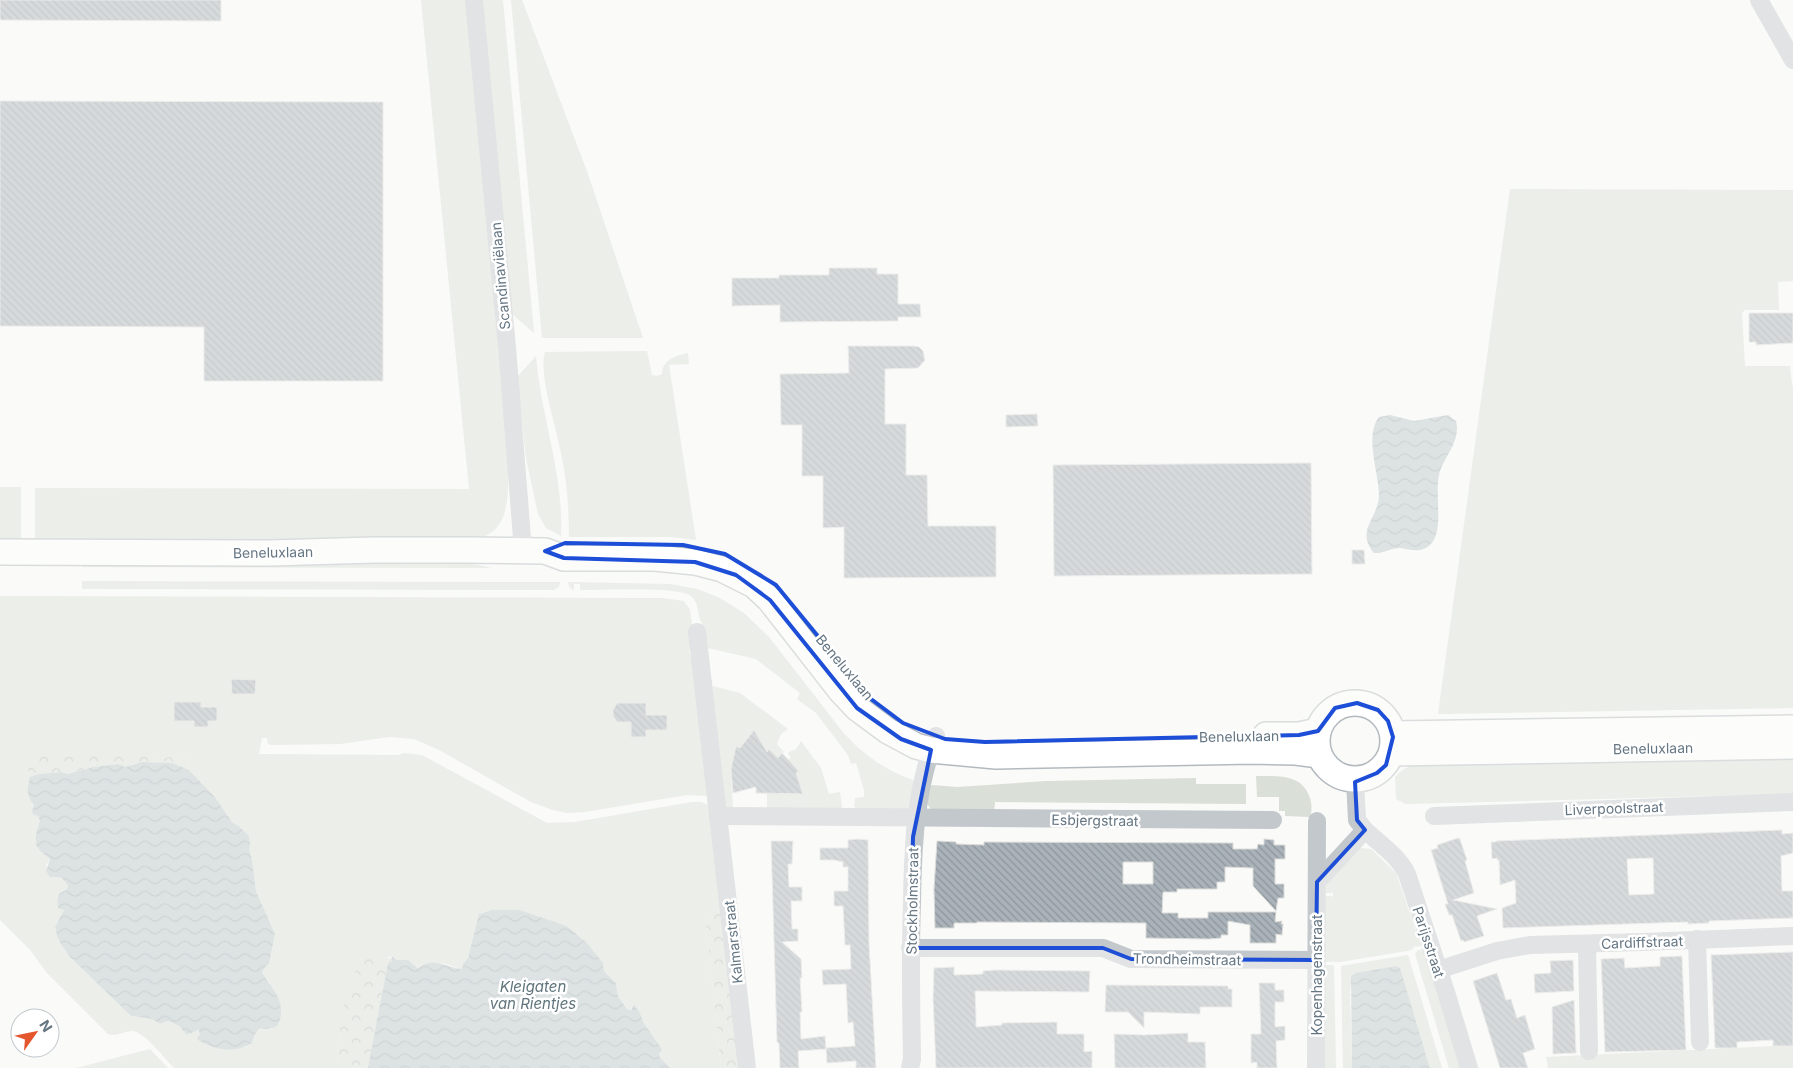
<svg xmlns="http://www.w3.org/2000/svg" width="1793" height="1068" viewBox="0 0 1793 1068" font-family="Inter,sans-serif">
  <defs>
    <pattern id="forest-crowns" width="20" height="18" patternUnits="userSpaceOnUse" patternTransform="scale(1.25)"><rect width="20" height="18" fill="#dadfd7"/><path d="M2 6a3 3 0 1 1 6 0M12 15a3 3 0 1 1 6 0" fill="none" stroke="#b4b9b4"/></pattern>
    <pattern id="water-waves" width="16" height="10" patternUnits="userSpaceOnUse" patternTransform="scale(1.25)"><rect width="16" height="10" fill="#bbc7cb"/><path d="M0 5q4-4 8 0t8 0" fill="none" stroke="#9ca6aa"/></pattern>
    <pattern id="building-back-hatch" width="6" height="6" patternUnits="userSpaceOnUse" patternTransform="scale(1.25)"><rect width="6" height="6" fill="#aab3b9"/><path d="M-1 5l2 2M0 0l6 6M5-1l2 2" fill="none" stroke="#8e969c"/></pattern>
  </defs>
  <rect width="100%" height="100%" fill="#fafaf8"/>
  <g fill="#dadfd7" fill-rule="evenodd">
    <path d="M 421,0 L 466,0 L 508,454 C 507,482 515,531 478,538 L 270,545 L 35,544 L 35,488 L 469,489 Z"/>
    <polygon points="482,0 503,0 534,333 511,313"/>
    <polygon points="511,0 522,0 588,174 643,338 542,338"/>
    <polygon points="1510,189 1793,190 1793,281 1778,282 1779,310 1745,310 1742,313 1745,366 1790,366 1792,385 1793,385 1793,708 1438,714"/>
    <path d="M 647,351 L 652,375 L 657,376 L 662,374 C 663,359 675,356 688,353 L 689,364 L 669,365 L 696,540 L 672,537 L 569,537 C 569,509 567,481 561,453 C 557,430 538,373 545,352 Z"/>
    <path d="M 536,356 C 541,417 564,475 561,536 L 546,528 L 538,514 L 526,458 L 517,377 Z"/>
    <rect x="0" y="487" width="21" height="57"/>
    <polygon points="82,560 460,561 492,568 82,567"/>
    <polygon points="82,581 492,582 560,582 559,587 554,590 82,589"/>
    <path d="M 568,582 L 670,584 L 697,589 L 718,597 L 744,613 L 769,637 L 842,731 C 862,754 887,772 916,781 L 910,806 L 907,809 L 858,811 L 854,806 L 855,798 L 864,797 L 864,790 L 856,763 L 851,764 L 848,755 L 816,713 L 797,699 L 800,693 L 756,659 L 708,648 L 712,686 L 740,693 L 788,729 L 781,734 L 777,744 L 784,752 L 778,758 L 769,750 L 767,752 L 754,731 L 742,748 L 736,746 L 731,769 L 733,810 L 728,809 L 725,805 L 702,623 C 697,616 700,604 691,596 C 678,586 600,590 580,590 L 580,584 L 574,584 L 574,590 L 570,588 Z"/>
    <path d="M 0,596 L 629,598 L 662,598 L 684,601 L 690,610 L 695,646 L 689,650 L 691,658 L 695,659 L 708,796 L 687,795 L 585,812 L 567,813 L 553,810 L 531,802 L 439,750 L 414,739 L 389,737 L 340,744 L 271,745 L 268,744 L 267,738 L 262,738 L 259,754 L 398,755 L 404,753 L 422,755 L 547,823 L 575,822 L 692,802 L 701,802 L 710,806 L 724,897 L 713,900 L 707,916 L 706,925 L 721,1068 L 670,1068 L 659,1056 L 657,1042 L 642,1022 L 640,1013 L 634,1004 L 629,1011 L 618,996 L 616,983 L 604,971 L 604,966 L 587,943 L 567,926 L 519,911 L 491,910 L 480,913 L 468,958 L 463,964 L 462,969 C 455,968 449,964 442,963 C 433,963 425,966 417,968 L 408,960 L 395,960 L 392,957 L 387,957 L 340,1026 L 337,1068 L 174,1068 C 165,1059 144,1031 132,1031 C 123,1031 117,1037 108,1034 L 47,973 L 30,950 L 0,920 ZM 155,750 L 157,758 L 172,757 L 187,760 L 189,770 L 215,797 L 232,822 L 240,827 L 249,836 L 250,843 L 248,850 L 252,860 L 256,891 L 275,934 L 269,964 L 266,966 L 262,972 L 270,983 L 272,1029 C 256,1029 257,1029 252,1043 L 246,1047 L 199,1035 L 200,1033 L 197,1030 L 188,1035 L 179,1026 L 168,1021 L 160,1024 L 152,1019 L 131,1016 L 71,958 L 62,946 L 57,936 L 55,927 L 64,910 L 61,891 L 66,890 L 68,886 L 62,878 L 53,878 L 46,866 L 50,859 L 40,851 L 35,841 L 38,832 L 37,826 L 40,821 C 35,802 24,798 30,777 L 27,770 Z"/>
    <polygon points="801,741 821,768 829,794 840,792 842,807 838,811 767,811 767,793 803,794 794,774 799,770 788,760 791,757 788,754 789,752 796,749"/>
    <path d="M 1793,753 L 1793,794 L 1406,804 L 1396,799 L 1395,777 C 1402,769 1408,766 1418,764 Z"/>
    <path d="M 1256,776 C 1277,776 1302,773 1310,798 C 1312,804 1312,812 1310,817 L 1285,816 L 1285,811 L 1279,811 L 1279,797 L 1257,797 Z"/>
    <polygon points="1196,778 1196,784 1246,784 1246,804 995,802 994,813 932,810 927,804 928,788 932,785 957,787 1046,781"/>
    <path d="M 1360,848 L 1371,849 L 1396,873 L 1421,946 L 1413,947 L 1413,949 L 1407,951 L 1340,962 L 1333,962 L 1333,960 L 1332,962 L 1324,962 L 1325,896 L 1331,896 L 1333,897 L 1333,893 L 1325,893 C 1326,874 1347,860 1360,848 Z"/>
    <polygon points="1425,948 1462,1068 1449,1068 1415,954 1417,951"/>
    <polygon points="1408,955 1442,1068 1430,1068 1399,966 1350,989 1352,1068 1343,1068 1341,966"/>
    <polygon points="1322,965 1332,965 1334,966 1336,1068 1324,1068"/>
    <polygon points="1793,1045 1793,1068 1548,1068 1546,1057"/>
    <polygon points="150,1049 168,1068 76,1068"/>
  </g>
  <g fill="url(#forest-crowns)">
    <path d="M 155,750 L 157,758 L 172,757 L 187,760 L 189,770 C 169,762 146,759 125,767 L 118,764 L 93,767 L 68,774 L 61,772 L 39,774 L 30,777 L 24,761 L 32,757 Z"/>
    <polygon points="724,897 742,1068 721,1068 706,925 707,916 713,900"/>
    <polygon points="374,956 390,958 392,962 388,963 370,1064 368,1068 337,1068 340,1026 347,993 360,959"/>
  </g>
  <g fill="url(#water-waves)">
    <path d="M 1390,415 L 1414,421 L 1448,415 L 1456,421 C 1461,440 1446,454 1440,471 C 1432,494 1450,544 1420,550 C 1413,551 1407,549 1400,548 C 1391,548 1383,554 1374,553 C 1355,530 1378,519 1379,496 C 1379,473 1364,436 1379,417 Z"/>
    <path d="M 142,762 L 172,763 L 189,770 L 215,797 L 232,822 L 240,827 L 249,836 L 250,844 L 249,850 L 252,860 L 256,891 L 275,934 L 269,964 L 266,966 L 262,972 C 272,989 289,1004 277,1026 C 261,1035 260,1019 252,1043 C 235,1054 214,1050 198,1040 L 197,1038 L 200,1034 L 198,1030 L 187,1035 L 179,1026 L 168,1021 L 160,1024 L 152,1019 L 131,1016 L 71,958 L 62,946 L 57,936 L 55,927 L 64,910 L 58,908 C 57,899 57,892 66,890 L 68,886 L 62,878 L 50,877 L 46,871 L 50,859 L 40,851 L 36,845 C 35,840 37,826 40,821 L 38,816 L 33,814 L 32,811 L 34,805 C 26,795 27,788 30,777 L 39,774 L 61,772 L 68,774 L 93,767 L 118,764 L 125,767 Z"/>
    <path d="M 491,910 L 519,910 L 567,926 L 587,943 L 603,963 L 604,971 L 616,983 L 618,996 L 627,1009 L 631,1010 L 634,1004 L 640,1013 L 643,1022 L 661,1048 L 662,1051 L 659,1053 L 659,1056 L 670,1068 L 368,1068 L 388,963 L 392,962 L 391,958 L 393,957 L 396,960 L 408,960 L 417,968 C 421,967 424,964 429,963 C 440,961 451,968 462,969 L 463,964 L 468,958 L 479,914 Z"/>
    <polygon points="1397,966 1400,968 1430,1068 1352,1068 1351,976 1356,973"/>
  </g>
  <g fill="url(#building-back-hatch)" stroke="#dcdcda" fill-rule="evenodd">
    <polygon points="0,0 221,0 221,21 0,20"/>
    <polygon points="0,101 383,102 383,381 204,381 204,327 0,326"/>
    <polygon points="829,268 877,268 877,274 898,274 898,304 920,304 921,317 898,317 898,321 780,322 780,305 732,306 732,278 779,278 779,275 829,275"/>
    <polygon points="1749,313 1793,313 1793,343 1756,345 1756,342 1749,342"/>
    <polygon points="848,346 914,346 919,347 923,351 925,360 918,368 885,369 885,424 906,424 906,475 927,475 928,526 996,526 996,577 844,578 844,527 823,528 823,476 802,476 802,425 781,425 780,374 849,373"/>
    <polygon points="1037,414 1038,426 1006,427 1006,415"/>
    <polygon points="1311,463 1312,574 1054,576 1053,465"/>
    <polygon points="1352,550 1364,550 1365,564 1352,564"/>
    <polygon points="231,679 256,680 255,694 232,694"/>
    <polygon points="174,702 201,702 201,707 217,707 217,721 208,721 208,727 194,727 194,721 174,721"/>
    <polygon points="617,703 646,703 646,715 667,715 667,730 646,730 646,737 631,737 631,722 617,722 613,716 613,710"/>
    <polygon points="754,730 767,752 769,749 778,758 782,753 799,771 796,773 803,794 756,793 756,787 733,793 731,769 736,746 740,748"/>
    <path d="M 1782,830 L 1782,834 L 1793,833 L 1793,853 L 1781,856 L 1782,891 L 1793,891 L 1793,918 L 1709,921 L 1709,923 L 1688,924 L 1688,922 L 1503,928 L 1502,908 L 1516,903 L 1515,880 L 1500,885 L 1499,860 L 1497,860 L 1497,858 L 1492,859 L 1491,842 L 1496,842 L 1496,841 ZM 1653,858 L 1654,894 L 1629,895 L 1627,859 Z"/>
    <polygon points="1458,838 1460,839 1467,860 1465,861 1474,893 1453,900 1497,909 1477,916 1484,936 1464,942 1463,940 1461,941 1452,915 1449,915 1445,904 1448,904 1431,850 1438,848 1437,845"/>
    <polygon points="857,839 868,840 869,943 876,1068 856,1068 856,1061 827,1063 826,1048 855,1046 853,1022 848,1023 846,984 823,985 822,970 851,969 850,945 845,945 843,906 834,906 834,891 848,891 848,867 843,867 843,862 834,860 820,860 820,848 848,848 848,840"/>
    <path d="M 1264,839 L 1274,840 L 1274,845 L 1285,845 L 1285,859 L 1275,859 L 1275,884 L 1284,884 L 1284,898 L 1278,898 L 1276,911 L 1253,886 L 1253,868 L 1225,867 L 1225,882 L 1217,882 L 1217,889 L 1177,889 L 1177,892 L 1163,892 L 1162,913 L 1178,913 L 1178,918 L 1208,918 L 1208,912 L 1276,912 L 1275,922 L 1282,921 L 1281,924 L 1283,924 L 1282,935 L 1276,934 L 1276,943 L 1250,943 L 1250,925 L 1228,921 L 1228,935 L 1221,935 L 1221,938 L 1209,939 L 1146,938 L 1146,923 L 977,922 L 977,923 L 954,923 L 954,928 L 935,928 L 934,889 L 937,841 L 956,842 L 956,844 L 984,845 L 984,842 L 1233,843 L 1233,849 L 1257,849 L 1258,844 L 1264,845 ZM 1123,862 L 1153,862 L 1153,884 L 1123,884 Z"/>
    <polygon points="771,841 793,841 792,864 788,864 789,887 802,887 802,901 791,901 792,929 798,929 798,941 782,942 801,959 802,978 800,978 802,1012 800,1012 801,1039 825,1036 826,1049 798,1051 799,1068 780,1068 779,1043 777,1042"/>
    <polygon points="1793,952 1793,1046 1773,1046 1773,1040 1737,1042 1737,1048 1715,1048 1711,955"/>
    <polygon points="1682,956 1686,1050 1605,1052 1601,959 1624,958 1625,968 1660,966 1660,957"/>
    <polygon points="1573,960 1574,991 1535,993 1534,974 1551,973 1550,961"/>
    <polygon points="954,967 954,975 983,974 983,971 995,970 1090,971 1089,992 975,991 976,1015 976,1027 1002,1025 1002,1023 1057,1022 1057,1034 1084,1034 1084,1052 1092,1051 1092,1068 936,1068 933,998 934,968"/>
    <polygon points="1497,973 1506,1000 1511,999 1517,1018 1525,1015 1535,1049 1523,1053 1528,1068 1500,1068 1473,981"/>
    <polygon points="1259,983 1275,983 1275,990 1284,990 1284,1002 1275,1002 1275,1027 1285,1026 1285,1040 1276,1041 1277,1068 1257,1068 1257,1062 1251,1063 1251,1034 1261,1034"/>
    <polygon points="1106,985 1228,986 1228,989 1232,989 1232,1007 1200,1007 1200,1014 1144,1012 1144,1028 1128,1012 1105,1012"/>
    <polygon points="1574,1000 1576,1053 1553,1054 1552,1007"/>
    <polygon points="1188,1033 1188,1042 1205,1042 1206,1068 1115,1068 1114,1034 1144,1035"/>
  </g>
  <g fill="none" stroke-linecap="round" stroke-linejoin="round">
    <defs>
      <g id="secondary">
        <polyline points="0,552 270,553 374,550 467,550 545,551 564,558 655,558 695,562 722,569 754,585 770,600 841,691 857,708 888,731 916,746 931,750 996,756 1252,751 1296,752 1319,755"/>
        <circle cx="1355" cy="741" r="38"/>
        <polyline points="1393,734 1793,728"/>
        <polyline points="1266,735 1299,735 1318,731"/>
        <polyline points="1392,753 1793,746"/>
      </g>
    </defs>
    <use href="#secondary" stroke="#b3babf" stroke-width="28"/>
    <g stroke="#c3c8cc" stroke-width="18">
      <polyline points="474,0 507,347 523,551"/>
      <polyline points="1759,0 1793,60"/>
      <polyline points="697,632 747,1068"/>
      <polyline points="719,816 1273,820"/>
      <polyline points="1434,816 1793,802"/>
      <path d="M 1365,830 C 1380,844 1398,856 1407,874 L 1446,992 L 1469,1068"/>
      <polyline points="1317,882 1365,830 1357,820 1355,780"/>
      <polyline points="1697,939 1700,1042"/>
      <polyline points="1587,944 1589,1051"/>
      <polyline points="910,948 1103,948 1131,959 1316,960"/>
      <polyline points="1438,970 1497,951 1530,945 1643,942 1793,936"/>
      <path d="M 910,1068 L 912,1059 C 911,1006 910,954 912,902 C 913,844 915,791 936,736"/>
      <polyline points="1316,1068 1317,821"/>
    </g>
    <use href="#secondary" stroke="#fff" stroke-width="25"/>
  </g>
  <path d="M0 0H1793V1068H0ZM 565,543 L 683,545 L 725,554 L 776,585 L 867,696 L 903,723 L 945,739 L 985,742 L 1299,735 L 1318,731 L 1335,708 L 1357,703 L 1378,710 L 1388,721 L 1393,737 L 1386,765 L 1377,773 L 1355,782 L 1357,820 L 1365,830 L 1317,882 L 1316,960 L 1131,959 L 1103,948 L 910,948 L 913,837 L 931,750 L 901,739 L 857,708 L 770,600 L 736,575 L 695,562 L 564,558 L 545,551 Z" fill="#fafaf8" fill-opacity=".55" fill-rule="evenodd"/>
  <path fill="none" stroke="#1d4ed8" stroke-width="4" stroke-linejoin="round" d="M 565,543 L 683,545 L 725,554 L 776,585 L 867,696 L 903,723 L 945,739 L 985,742 L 1299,735 L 1318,731 L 1335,708 L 1357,703 L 1378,710 L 1388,721 L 1393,737 L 1386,765 L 1377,773 L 1355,782 L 1357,820 L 1365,830 L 1317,882 L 1316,960 L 1131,959 L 1103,948 L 910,948 L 913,837 L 931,750 L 901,739 L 857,708 L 770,600 L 736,575 L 695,562 L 564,558 L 545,551 Z"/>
  <g text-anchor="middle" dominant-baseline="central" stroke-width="5" stroke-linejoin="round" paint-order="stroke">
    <g font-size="14" fill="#657683" stroke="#fff">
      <text transform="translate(500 276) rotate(-95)">Scandinaviëlaan</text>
      <text transform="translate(273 552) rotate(-1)">Beneluxlaan</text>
      <text transform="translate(845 667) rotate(50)">Beneluxlaan</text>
      <text transform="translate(1239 736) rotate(-1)">Beneluxlaan</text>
      <text transform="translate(1653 748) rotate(-1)">Beneluxlaan</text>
      <text transform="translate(1614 808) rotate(-2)">Liverpoolstraat</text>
      <text transform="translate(1095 820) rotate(1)">Esbjergstraat</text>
      <text transform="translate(912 901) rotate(-89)">Stockholmstraat</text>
      <text transform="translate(733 942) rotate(-96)">Kalmarstraat</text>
      <text transform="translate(1429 942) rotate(72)">Parijsstraat</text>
      <text transform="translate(1642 942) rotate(-2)">Cardiffstraat</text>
      <text transform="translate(1187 959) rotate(1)">Trondheimstraat</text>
      <text transform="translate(1316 975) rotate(-90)">Kopenhagenstraat</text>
    </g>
    <g font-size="15" font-style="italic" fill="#60757c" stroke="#fff">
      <text x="533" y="986">Kleigaten<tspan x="533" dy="17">van Rientjes</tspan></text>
    </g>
  </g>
  <g transform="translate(35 1033) rotate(57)"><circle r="24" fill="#ffffff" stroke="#c1c8cd"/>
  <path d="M0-4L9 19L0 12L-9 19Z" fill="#e4572e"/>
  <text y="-8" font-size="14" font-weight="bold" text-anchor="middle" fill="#657683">N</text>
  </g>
</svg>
